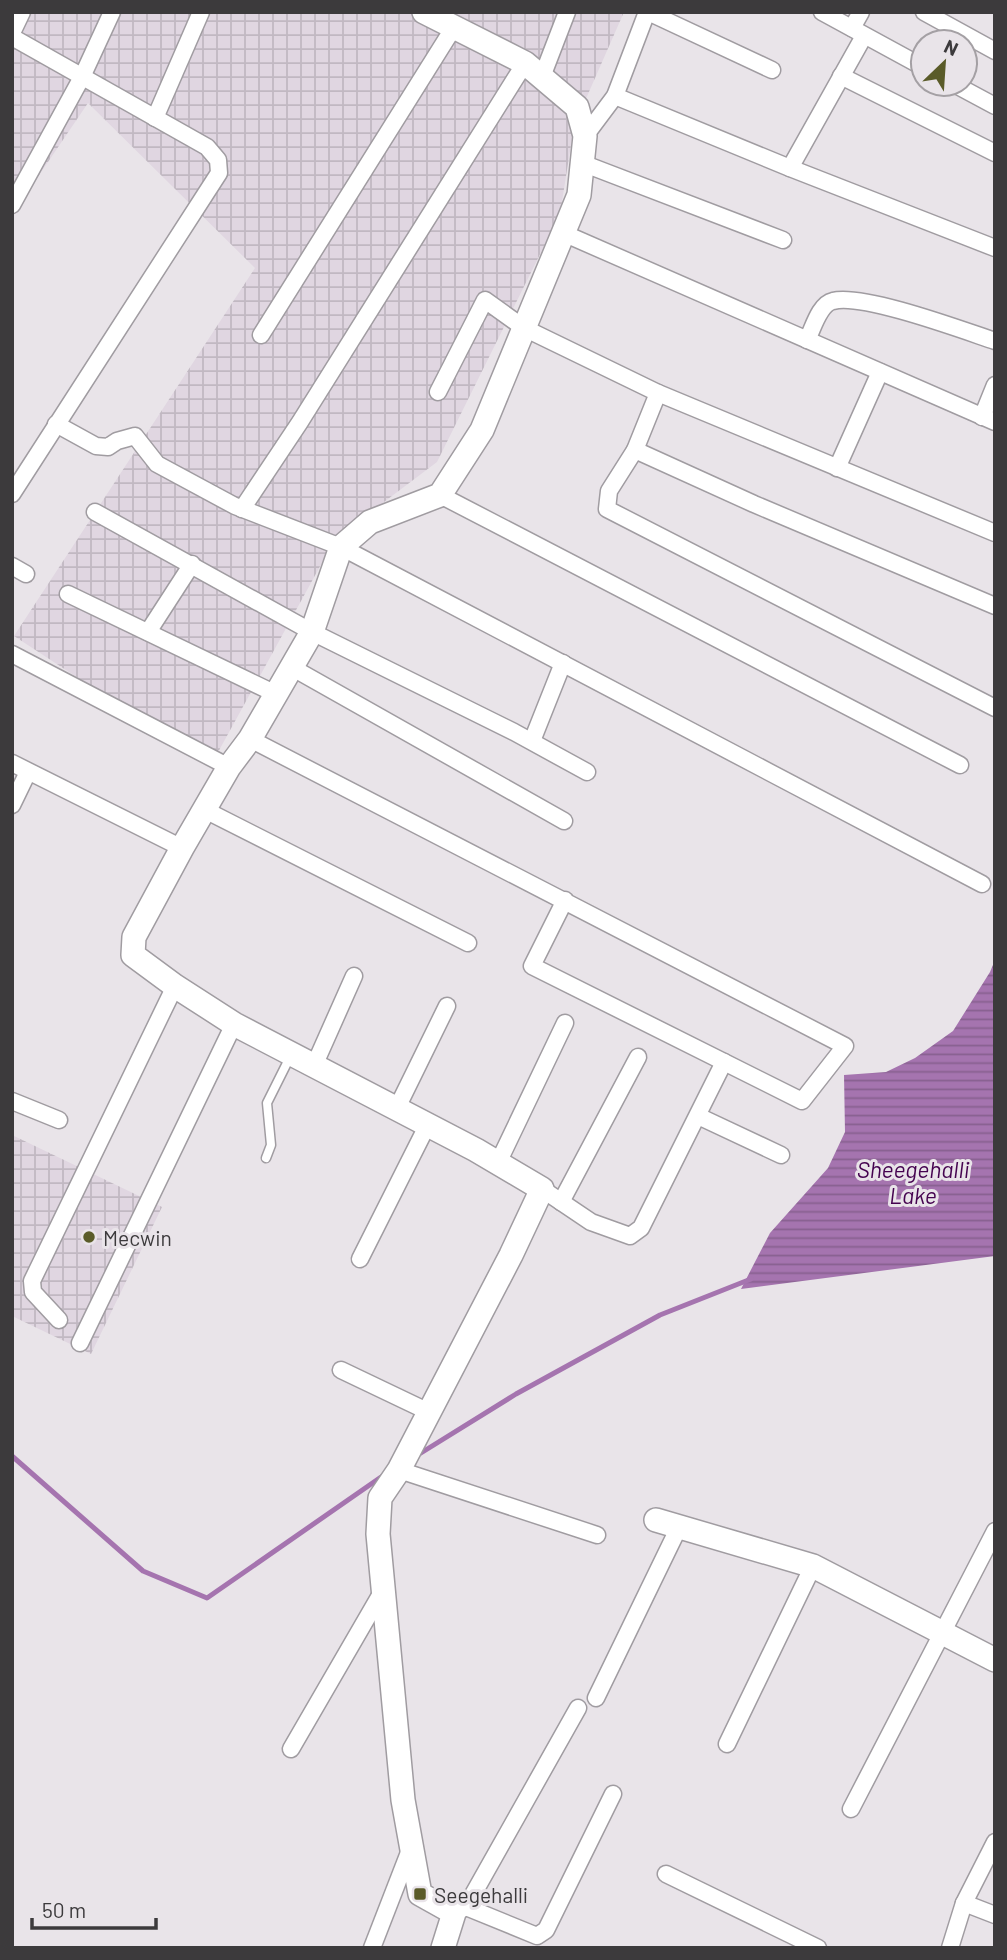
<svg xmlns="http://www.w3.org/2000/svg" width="1007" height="1960" viewBox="0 0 1007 1960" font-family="Barlow,sans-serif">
  <defs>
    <pattern id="industrial-grid" width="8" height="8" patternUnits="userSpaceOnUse" patternTransform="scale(1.75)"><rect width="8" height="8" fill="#e0d6e1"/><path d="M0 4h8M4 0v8" fill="none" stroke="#c1b8c2"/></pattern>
    <pattern id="water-rules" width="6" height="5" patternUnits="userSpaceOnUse" patternTransform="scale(1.75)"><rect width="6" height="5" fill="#a574af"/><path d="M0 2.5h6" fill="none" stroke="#886090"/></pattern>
  </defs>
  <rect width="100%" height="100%" fill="#e9e4e9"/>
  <g fill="url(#industrial-grid)">
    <polygon points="12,12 624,12 574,126 560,214 437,462 335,539 211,765 14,636 255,268 88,103 12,215"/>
    <polygon points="12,1135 162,1207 91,1354 12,1316"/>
  </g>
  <polygon fill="url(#water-rules)" points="995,960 995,1256 741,1289 770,1233 828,1168 845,1132 844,1075 886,1072 915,1058 953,1031 990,972"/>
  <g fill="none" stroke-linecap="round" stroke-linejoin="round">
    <g stroke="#a574af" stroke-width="5">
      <polyline points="12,1456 143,1571 207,1598 384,1475"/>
      <polyline points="416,1456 516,1394 660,1315 751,1279"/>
    </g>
    <defs>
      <polyline id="lane" points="266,1158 271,1145 267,1103 290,1057"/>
      <g id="street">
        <polyline points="648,12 772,70"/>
        <polyline points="822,12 923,67"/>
        <polyline points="924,12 995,51"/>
        <polyline points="852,28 861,12"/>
        <polyline points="12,33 22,12"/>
        <polyline points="12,37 207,147 218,160 219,173 12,494"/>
        <polyline points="841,76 995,153"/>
        <polyline points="542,77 567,12"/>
        <polyline points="954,84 995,106"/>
        <polyline points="615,96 790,168 995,248"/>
        <polyline points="155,118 201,12"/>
        <polyline points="585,136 615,96 647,12"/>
        <polyline points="582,163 783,240"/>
        <polyline points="790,168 864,36"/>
        <polyline points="12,205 82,77 112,12"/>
        <polyline points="563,233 995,422"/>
        <polyline points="261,335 454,27"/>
        <path d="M 807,340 C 813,329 819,304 833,301 C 862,293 962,330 995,341"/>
        <polyline points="438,392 485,300 524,328 658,393 995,533"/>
        <polyline points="658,393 635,450 609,491 607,509 995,708"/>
        <polyline points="982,417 995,385"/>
        <polyline points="56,424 96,446 108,447 117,441 135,436 157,464 235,506 341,547 982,884"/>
        <polyline points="635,450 754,504 995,606"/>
        <polyline points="837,468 880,372"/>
        <polyline points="440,495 960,765"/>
        <polyline points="242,509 300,422 525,63"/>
        <polyline points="95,512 312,632 514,732 587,772"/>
        <polyline points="12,566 26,574"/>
        <polyline points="68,594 276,694"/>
        <polyline points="148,632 192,564"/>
        <polyline points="12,654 229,767"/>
        <polyline points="291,667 564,821"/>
        <polyline points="250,739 845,1046 802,1101 532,966 565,900"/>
        <polyline points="532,741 563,663"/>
        <polyline points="12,763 182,848"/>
        <polyline points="12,805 28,772"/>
        <polyline points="205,810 468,943"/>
        <polyline points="314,1066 354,976"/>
        <polyline points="12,1101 59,1120"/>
        <polyline points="397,1108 447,1006"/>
        <polyline points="698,1116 781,1155"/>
        <polyline points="498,1163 565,1023"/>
        <polyline points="542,1189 591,1222 630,1236 641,1228 724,1062"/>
        <polyline points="561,1202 638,1057"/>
        <polyline points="360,1259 428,1124"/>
        <polyline points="59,1320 33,1292 32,1281 175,986"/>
        <polyline points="80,1343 234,1024"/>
        <polyline points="341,1370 429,1412"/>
        <polyline points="399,1470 597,1535"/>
        <polyline points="596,1698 679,1527"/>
        <polyline points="727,1744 813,1566"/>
        <polyline points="291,1749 382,1592"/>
        <polyline points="851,1809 995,1531"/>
        <polyline points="666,1874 818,1948"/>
        <polyline points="964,1903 995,1915"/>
        <polyline points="466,1907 537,1936 546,1930 613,1794"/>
        <polyline points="454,1913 466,1907 578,1708"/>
        <polyline points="372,1948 410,1850"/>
        <polyline points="950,1948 964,1903 995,1842"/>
      </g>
      <g id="secondary">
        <polyline points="424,12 525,63 577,107 585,136 579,195 482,430 440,495 370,522 341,547 312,632 250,739 229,767 182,848 134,937 133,955 175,986 234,1024 476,1150 542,1189 511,1255 399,1470 380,1498 378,1534 403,1800 420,1894 454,1913 443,1948"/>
        <polyline points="656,1520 813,1566 995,1660"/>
      </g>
    </defs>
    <use href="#lane" stroke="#a09ca1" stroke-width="11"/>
    <use href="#street" stroke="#a09ca1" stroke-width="19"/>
    <use href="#secondary" stroke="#a09ca1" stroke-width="26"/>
    <use href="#lane" stroke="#fff" stroke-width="8"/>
    <use href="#street" stroke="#fff" stroke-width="16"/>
    <use href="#secondary" stroke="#fff" stroke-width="23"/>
  </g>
  <g fill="#5a5b29" stroke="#e9e4e9" stroke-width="2.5">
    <circle cx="89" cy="1237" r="7"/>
    <rect x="413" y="1887" width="14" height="14" rx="3.5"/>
  </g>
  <g text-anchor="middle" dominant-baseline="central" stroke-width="6" stroke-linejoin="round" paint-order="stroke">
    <g font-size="21" fill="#3c3a3c" stroke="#e9e4e9" text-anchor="start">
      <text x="103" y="1237">Mecwin</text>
      <text x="434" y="1894">Seegehalli</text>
    </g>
    <g font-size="23" font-style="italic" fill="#450350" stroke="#e9e4e9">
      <text x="913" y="1169">Sheegehalli<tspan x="913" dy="26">Lake</tspan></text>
    </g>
  </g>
  <rect width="1007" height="1960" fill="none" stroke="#3c3a3c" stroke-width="28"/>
  <g transform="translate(944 63) rotate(25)"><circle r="33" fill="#e9e4e9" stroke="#a4a0a4" stroke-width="2"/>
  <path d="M0-5L12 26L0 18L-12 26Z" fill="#5a5b29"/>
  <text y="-10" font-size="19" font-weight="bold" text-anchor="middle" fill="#3c3a3c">N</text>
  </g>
  <path d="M32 1918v10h124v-10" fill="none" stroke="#3c3a3c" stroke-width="3.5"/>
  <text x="42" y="1918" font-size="21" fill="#3c3a3c" stroke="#e9e4e9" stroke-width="5" paint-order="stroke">50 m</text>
</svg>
